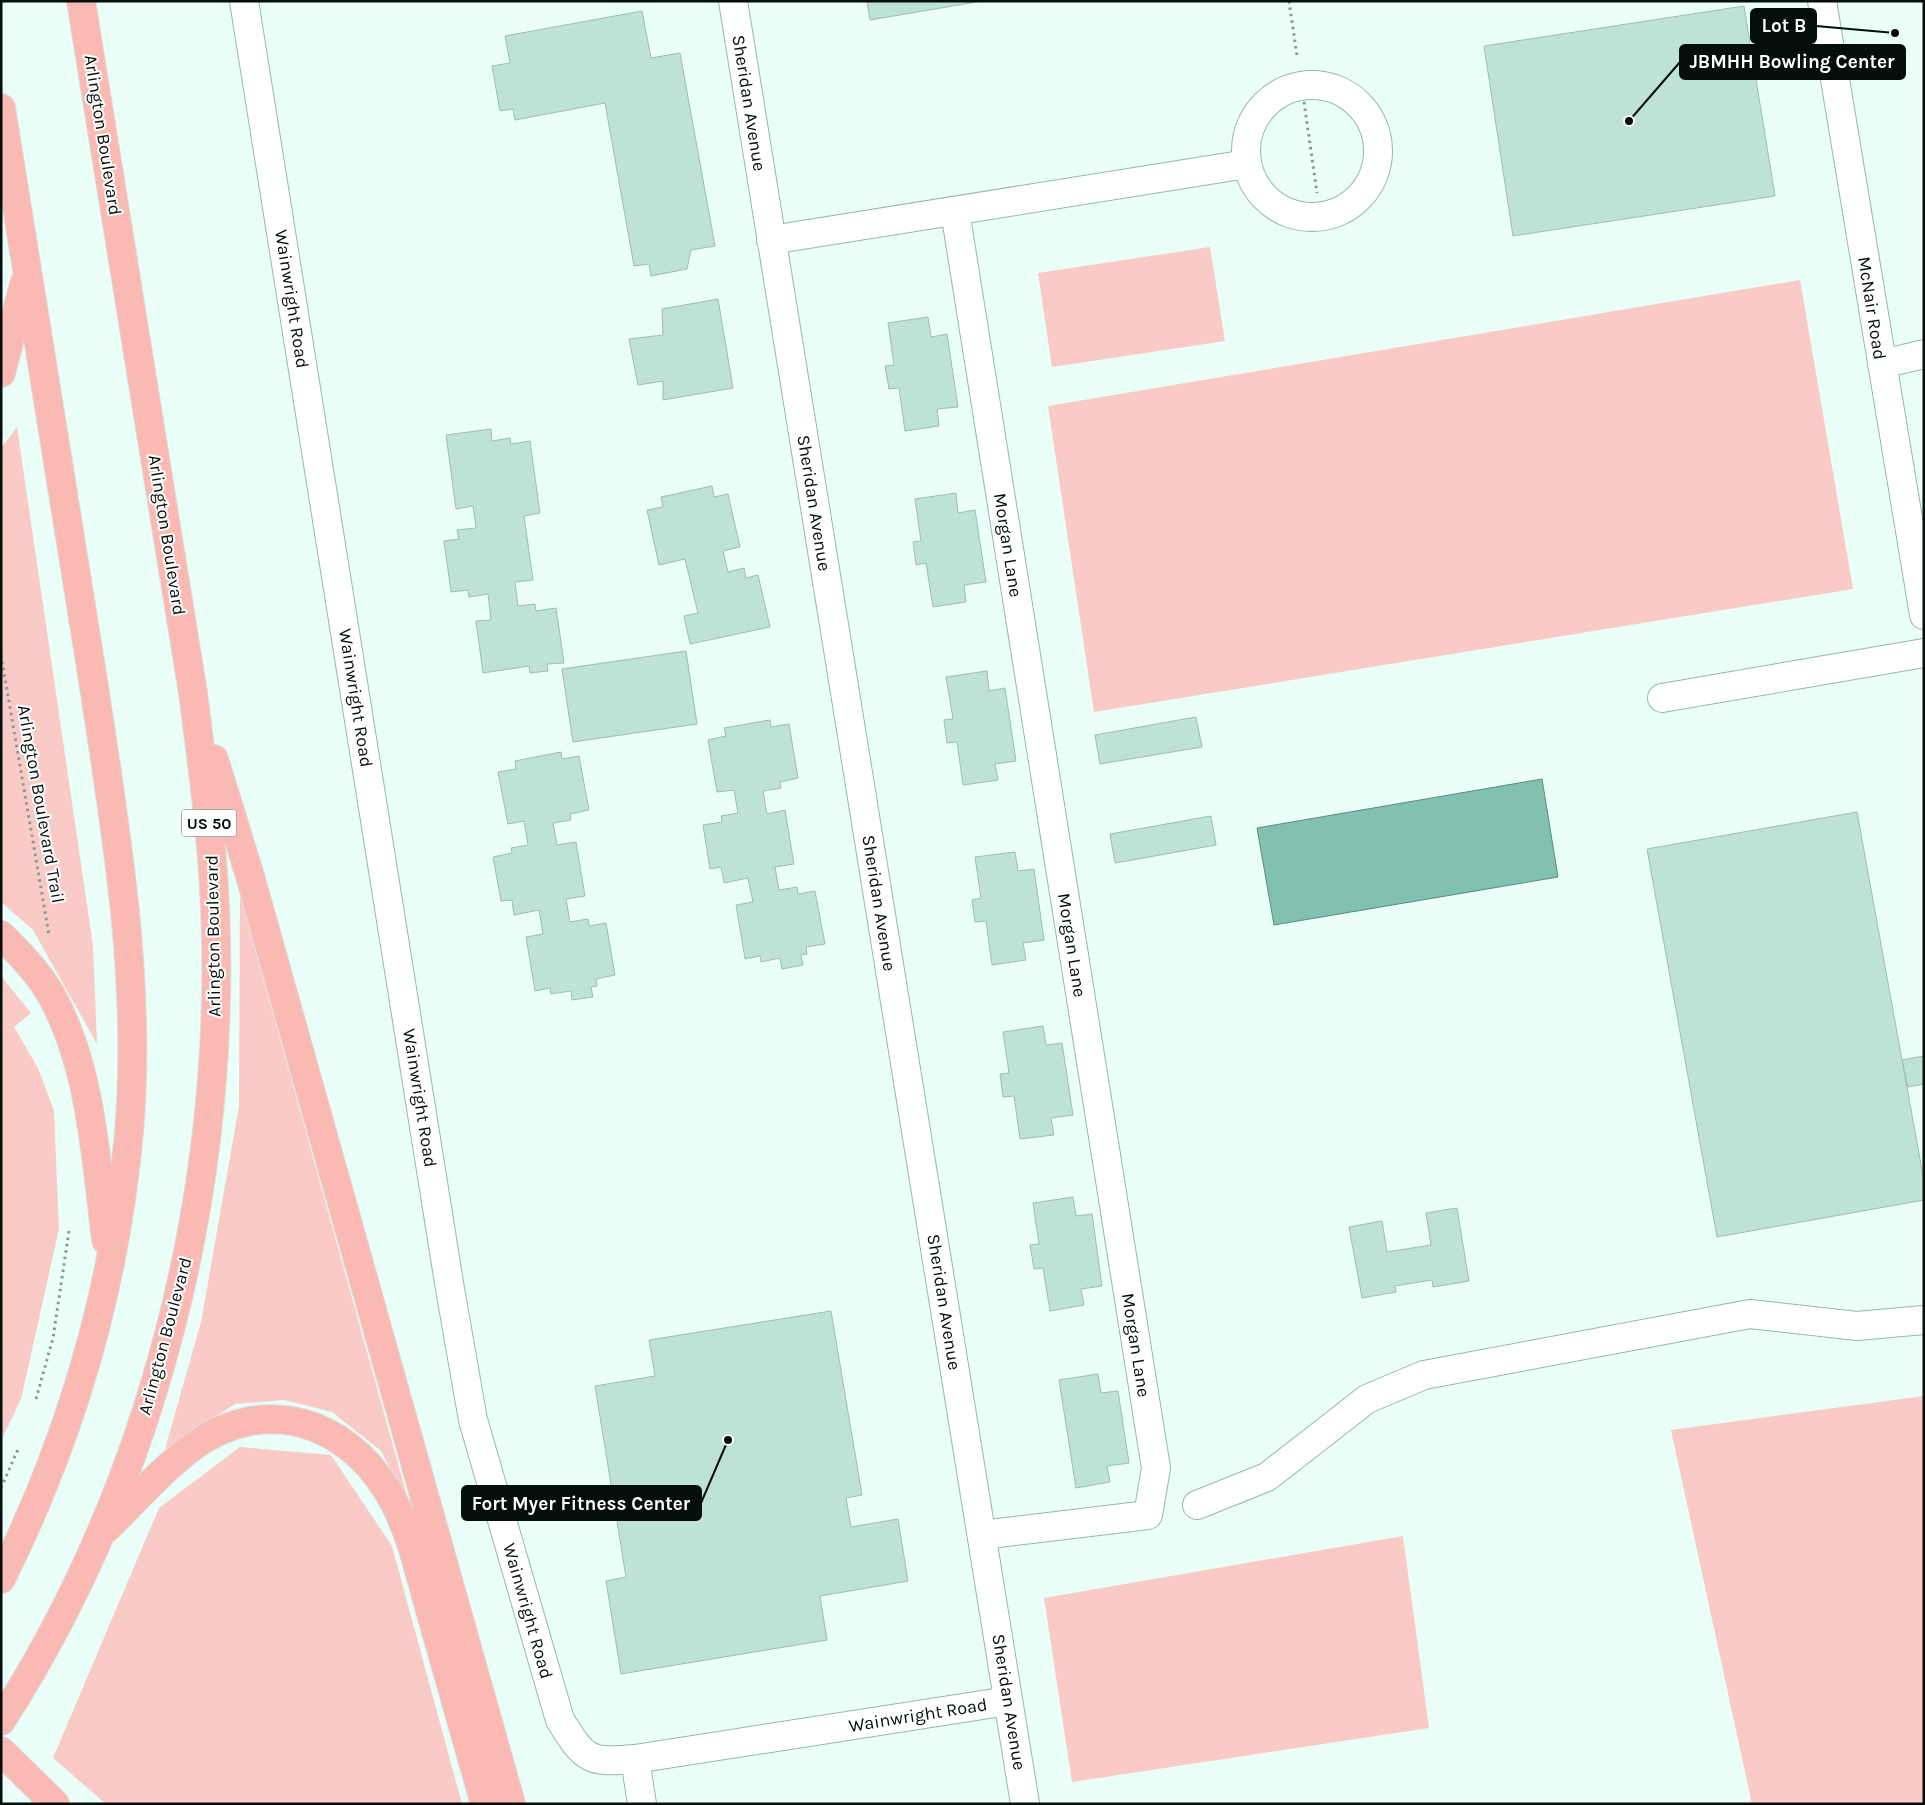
<svg xmlns="http://www.w3.org/2000/svg" width="1925" height="1805" viewBox="0 0 1925 1805" font-family="Karla,sans-serif">
  <rect width="100%" height="100%" fill="#e9fff8"/>
  <g fill="#facac6">
    <polygon points="1210,247 1225,341 1052,367 1038,273"/>
    <polygon points="1800,280 1853,589 1094,712 1048,406"/>
    <polygon points="17,427 93,946 97,1044 33,930 1,902 1,448"/>
    <polygon points="240,895 409,1503 381,1451 332,1412 284,1400 235,1404 165,1449 201,1322 239,1106"/>
    <polygon points="1,976 31,1013 14,1027 38,1068 54,1111 59,1229 21,1399 1,1441"/>
    <polygon points="1924,1396 1924,1804 1752,1804 1671,1430"/>
    <polygon points="240,1447 331,1455 392,1546 462,1804 106,1804 53,1758 159,1508"/>
    <polygon points="1403,1536 1429,1728 1072,1782 1044,1598"/>
  </g>
  <polygon fill="#82c0af" stroke="#5c8b7e" points="1542,779 1558,877 1274,925 1257,828"/>
  <g fill="#bee2d7" stroke="#9bbeb3">
    <polygon points="867,1 982,1 870,20"/>
    <polygon points="1744,6 1775,196 1513,236 1484,46"/>
    <polygon points="642,11 651,58 680,53 715,246 691,250 687,269 651,276 649,264 634,266 605,103 515,120 513,109 500,111 492,66 510,63 505,36"/>
    <polygon points="718,299 733,388 663,400 663,381 638,385 629,339 663,335 662,309"/>
    <polygon points="928,317 931,337 947,334 958,407 937,409 939,426 905,431 899,388 889,389 885,366 894,365 888,323"/>
    <polygon points="491,429 492,441 510,438 511,444 530,441 540,513 524,516 533,580 515,582 518,606 535,604 536,611 556,608 564,663 547,664 548,671 530,673 529,666 483,673 476,621 491,620 488,594 469,597 468,590 451,592 444,541 459,539 457,530 476,528 473,506 456,509 446,435"/>
    <polygon points="712,486 714,497 728,494 740,547 723,551 728,572 744,568 746,578 758,575 770,627 690,644 684,616 698,613 685,559 659,565 647,510 663,507 661,497"/>
    <polygon points="956,493 958,513 975,510 986,582 964,585 966,602 933,607 926,563 916,565 913,542 921,541 915,499"/>
    <polygon points="686,651 697,724 573,742 562,669"/>
    <polygon points="987,671 989,691 1005,688 1016,761 995,764 998,780 963,785 957,742 947,743 944,720 953,719 946,677"/>
    <polygon points="1196,717 1202,747 1100,764 1095,735"/>
    <polygon points="770,720 771,727 789,724 798,778 780,782 781,788 763,791 767,814 785,810 794,864 775,867 779,890 797,887 798,894 815,891 825,944 806,947 807,954 801,955 803,965 782,969 780,958 761,962 760,956 745,959 736,905 753,902 748,878 724,883 721,867 710,869 703,825 722,822 721,816 738,813 734,790 717,792 708,740 726,736 724,728"/>
    <polygon points="561,752 562,759 579,756 589,810 570,814 571,820 553,823 557,845 576,842 585,896 566,899 570,922 588,919 589,926 606,923 615,975 596,979 597,986 591,987 593,997 572,1000 571,991 551,994 550,988 535,991 526,937 543,934 539,910 514,915 512,900 501,901 493,857 512,853 511,848 528,845 524,821 508,824 498,772 516,769 515,761"/>
    <polygon points="1857,812 1924,1181 1924,1200 1717,1237 1647,849"/>
    <polygon points="1211,816 1216,845 1115,863 1110,834"/>
    <polygon points="1015,852 1018,871 1034,869 1044,940 1023,943 1026,960 992,965 986,921 975,922 972,900 981,898 975,857"/>
    <polygon points="1043,1026 1046,1045 1062,1043 1073,1115 1051,1118 1054,1135 1020,1139 1014,1096 1003,1097 1000,1074 1009,1073 1003,1032"/>
    <polygon points="1924,1056 1924,1084 1908,1087 1902,1060"/>
    <polygon points="1073,1197 1076,1216 1092,1214 1102,1286 1081,1289 1084,1305 1050,1311 1043,1268 1034,1269 1030,1245 1039,1244 1033,1203"/>
    <polygon points="1457,1208 1469,1281 1433,1287 1432,1280 1395,1286 1396,1292 1362,1298 1349,1227 1382,1221 1387,1252 1431,1245 1426,1213"/>
    <polygon points="831,1311 862,1495 846,1498 851,1527 898,1519 908,1581 820,1596 827,1640 621,1674 606,1581 626,1577 595,1386 655,1376 649,1340"/>
    <polygon points="1098,1374 1101,1393 1118,1391 1129,1463 1107,1466 1110,1482 1076,1488 1059,1380"/>
  </g>
  <g fill="none" stroke-linecap="round" stroke-linejoin="round">
    <defs>
      <g id="minor">
        <path d="M 244,1 L 450,1289 L 473,1420 L 560,1720 C 585,1760 588,1763 635,1759 L 1008,1701"/>
        <polyline points="733,1 1025,1804"/>
        <polyline points="1822,1 1924,615"/>
        <circle cx="1312" cy="151" r="66"/>
        <polyline points="955,211 1156,1468 1148,1515 982,1535"/>
        <polyline points="771,240 1247,164"/>
        <polyline points="1882,364 1924,354"/>
        <polyline points="1662,698 1924,653"/>
        <polyline points="1197,1505 1267,1477 1367,1399 1424,1375 1750,1314 1857,1326 1924,1320"/>
        <polyline points="635,1759 642,1804"/>
      </g>
      <g id="highway">
        <path d="M 1,108 C 30,297 63,485 92,674 C 115,825 142,979 129,1132 C 115,1288 71,1438 1,1579"/>
        <polyline points="1,373 24,284"/>
        <polyline points="214,759 250,876 511,1804"/>
        <path d="M 1,935 C 19,953 37,971 50,993 C 91,1064 96,1160 106,1240"/>
        <path d="M 107,1528 C 135,1501 163,1468 195,1445 C 264,1396 344,1420 387,1490 C 410,1527 419,1572 431,1614 C 449,1677 467,1741 485,1804"/>
        <path d="M 1,1721 C 154,1483 227,1189 215,907 C 212,835 202,764 193,693 L 81,1"/>
        <polyline points="1,1751 55,1804"/>
      </g>
    </defs>
    <use href="#minor" stroke="#95b8ad" stroke-width="30"/>
    <use href="#highway" stroke="#dcdddd" stroke-width="30"/>
    <g stroke="#889994" stroke-width="3" stroke-dasharray="2.5 4" stroke-linecap="butt">
      <polyline points="1289,1 1297,56"/>
      <polyline points="1304,102 1317,193"/>
      <polyline points="1,655 49,935"/>
      <polyline points="36,1399 53,1338 69,1231"/>
      <polyline points="1,1488 19,1447"/>
    </g>
    <use href="#minor" stroke="#fff" stroke-width="28"/>
    <use href="#highway" stroke="#fbb9b4" stroke-width="28"/>
  </g>
  <g text-anchor="middle" dominant-baseline="central" stroke-width="4" stroke-linejoin="round" paint-order="stroke">
    <rect fill="#fff" stroke="#4f5755" stroke-width="1" x="181.5" y="809.5" width="55" height="27" rx="4"/>
    <g font-size="16" font-weight="bold" fill="#040f0c">
      <text x="209" y="823">US 50</text>
    </g>
    <g font-size="18" fill="#040f0c" stroke="#fff">
      <text transform="translate(749 103) rotate(81)">Sheridan Avenue</text>
      <text transform="translate(103 135) rotate(81)">Arlington Boulevard</text>
      <text transform="translate(292 299) rotate(81)">Wainwright Road</text>
      <text transform="translate(1872 308) rotate(81)">McNair Road</text>
      <text transform="translate(814 503) rotate(81)">Sheridan Avenue</text>
      <text transform="translate(167 535) rotate(81)">Arlington Boulevard</text>
      <text transform="translate(1008 545) rotate(81)">Morgan Lane</text>
      <text transform="translate(356 698) rotate(81)">Wainwright Road</text>
      <text transform="translate(41 804) rotate(80)">Arlington Boulevard Trail</text>
      <text transform="translate(879 903) rotate(81)">Sheridan Avenue</text>
      <text transform="translate(213 936) rotate(-91)">Arlington Boulevard</text>
      <text transform="translate(1072 945) rotate(81)">Morgan Lane</text>
      <text transform="translate(420 1098) rotate(81)">Wainwright Road</text>
      <text transform="translate(944 1302) rotate(81)">Sheridan Avenue</text>
      <text transform="translate(165 1336) rotate(-75)">Arlington Boulevard</text>
      <text transform="translate(1136 1345) rotate(81)">Morgan Lane</text>
      <text transform="translate(528 1611) rotate(74)">Wainwright Road</text>
      <text transform="translate(1009 1702) rotate(81)">Sheridan Avenue</text>
      <text transform="translate(918 1715) rotate(-9)">Wainwright Road</text>
    </g>
  </g>
  <path fill="none" stroke="#040f0c" stroke-width="2" d="M1895 33L1816 26M1629 121L1680 62M728 1440L701 1503"/>
  <g fill="#040f0c" stroke="#fff" stroke-width="2">
    <circle cx="1895" cy="33" r="5"/>
    <circle cx="1629" cy="121" r="5"/>
    <circle cx="728" cy="1440" r="5"/>
  </g>
  <g fill="#040f0c" stroke="#040f0c" stroke-width="2">
    <rect x="1751" y="9" width="65" height="34" rx="5"/>
    <rect x="1680" y="45" width="225" height="34" rx="5"/>
    <rect x="462" y="1486" width="239" height="34" rx="5"/>
  </g>
  <g font-size="19" text-anchor="middle" font-weight="bold" fill="#fff">
    <text x="1784" y="32">Lot B</text>
    <text x="1792" y="68">JBMHH Bowling Center</text>
    <text x="581" y="1510">Fort Myer Fitness Center</text>
  </g>
  <rect width="1925" height="1805" fill="none" stroke="#040f0c" stroke-width="5"/>
</svg>
